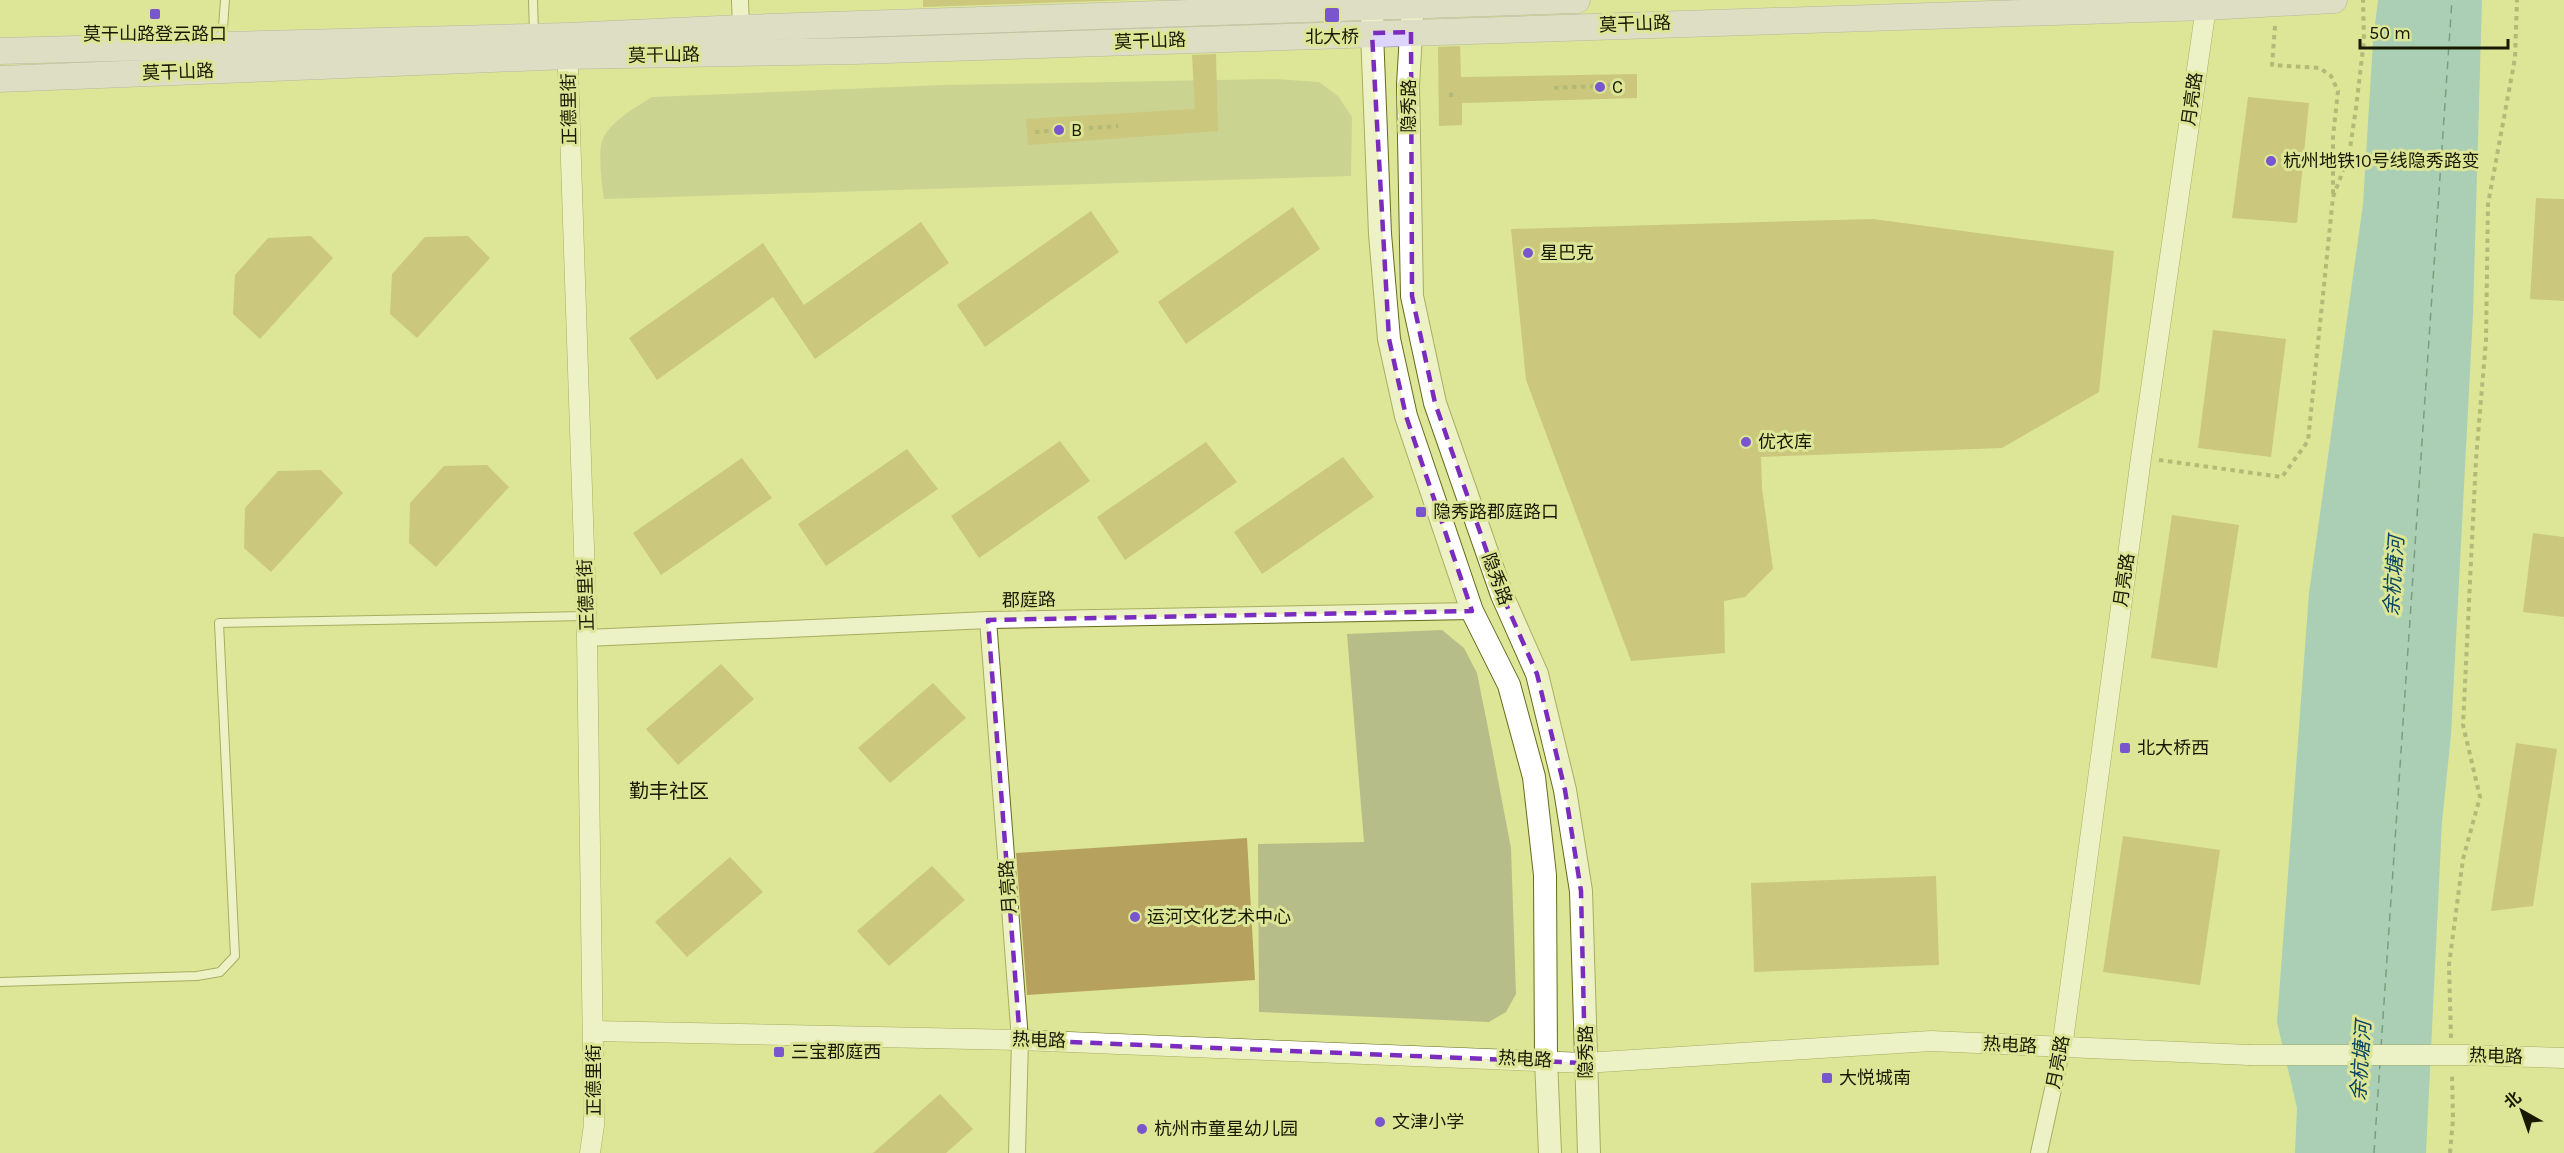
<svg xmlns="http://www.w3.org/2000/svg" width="2564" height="1153" viewBox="0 0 2564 1153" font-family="Karla,'Noto Sans SC',sans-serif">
  <rect width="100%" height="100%" fill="#dde697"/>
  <g fill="#b7bd89">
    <path d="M 1276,79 L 1319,82 L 1338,96 L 1352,117 L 1351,176 L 604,199 C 602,186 598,153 602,141 C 609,122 636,107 652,97 L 943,85 Z"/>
    <polygon points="1442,630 1464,648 1477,673 1490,738 1511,848 1516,994 1506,1012 1489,1022 1259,1012 1258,844 1364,842 1347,634"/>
  </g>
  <polygon fill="#6db4da" points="2378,0 2482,0 2473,314 2451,735 2442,822 2426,1153 2295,1153 2297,1108 2277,1022 2309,593 2363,204 2373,41"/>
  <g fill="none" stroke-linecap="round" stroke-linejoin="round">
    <g stroke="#094560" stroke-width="1.5" stroke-dasharray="8 6" stroke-linecap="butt">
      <polyline points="2381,1047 2452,0"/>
      <polyline points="2374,1153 2380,1063"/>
    </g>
  </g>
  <g fill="#b6a25e">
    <polygon points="923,0 1129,0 923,7"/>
    <polygon points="1460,46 1461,77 1637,74 1637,98 1462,103 1462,125 1439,126 1438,47"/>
    <polygon points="1216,54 1218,131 1028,145 1026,119 1195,109 1192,55"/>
    <polygon points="2248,97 2309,103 2297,223 2232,218"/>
    <polygon points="2536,198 2564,199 2564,301 2530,299"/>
    <polygon points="1293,207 1320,249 1186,344 1158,302"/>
    <polygon points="1091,211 1119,252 985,347 957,305"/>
    <polygon points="1873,219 2114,251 2099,392 2002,448 1761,457 1762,488 1773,569 1745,597 1724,601 1725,653 1631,661 1526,380 1511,229"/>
    <polygon points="921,222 949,263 815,359 773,297 657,380 629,338 763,243 804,305"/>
    <polygon points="311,236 333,258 260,339 233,314 235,275 268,238"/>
    <polygon points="468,236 490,258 417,338 390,314 392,274 425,237"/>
    <polygon points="2213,330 2286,339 2271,457 2198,448"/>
    <polygon points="1060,441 1090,481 979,558 951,516"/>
    <polygon points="1206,442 1237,482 1125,560 1097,517"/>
    <polygon points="907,449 938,489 826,566 798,524"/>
    <polygon points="1343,457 1374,497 1262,574 1234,532"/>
    <polygon points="742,458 772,498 661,575 633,533"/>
    <polygon points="487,465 509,487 436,567 409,543 410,503 444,466"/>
    <polygon points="321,470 343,493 271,572 244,548 245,508 278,471"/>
    <polygon points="2172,515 2239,525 2217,668 2151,658"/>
    <polygon points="2533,533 2564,537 2564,617 2523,612"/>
    <polygon points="721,664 754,699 678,765 646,729"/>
    <polygon points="933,683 966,718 890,783 858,748"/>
    <polygon points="2516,743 2557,749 2533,906 2491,911"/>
    <polygon points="2123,836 2220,850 2200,985 2103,972"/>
    <polygon points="1247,838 1255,980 1027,995 1016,853"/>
    <polygon points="730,857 763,892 687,957 655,922"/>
    <polygon points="932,866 965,900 889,966 857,931"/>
    <polygon points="1936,876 1939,965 1754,972 1751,883"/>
    <polygon points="940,1094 973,1129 946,1153 873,1153"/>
  </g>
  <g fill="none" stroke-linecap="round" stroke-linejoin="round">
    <defs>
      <g id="service">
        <polyline points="533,0 534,34"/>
        <polyline points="222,41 225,0"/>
        <polyline points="0,982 197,976 220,972 235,956 219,623 586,616"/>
      </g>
      <g id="minor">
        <polyline points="740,0 741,28"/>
        <polyline points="988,620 1020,1040 1017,1153"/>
        <polyline points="587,638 988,620 1472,611"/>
        <polyline points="2039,1153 2062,1048"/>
      </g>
      <g id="tertiary">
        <polyline points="567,42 587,638 594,1125 590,1153"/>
        <polyline points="593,1031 1020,1040 1585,1063 1931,1041 2249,1055"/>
        <polyline points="2062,1048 2141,458 2206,7"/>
        <polyline points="2467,1055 2564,1058"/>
      </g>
      <g id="secondary">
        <polyline points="1373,0 1372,33 1380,234 1389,339 1406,416 1472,611 1509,685 1534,777 1545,875 1546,1060 1550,1153"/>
        <polyline points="1412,17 1408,85 1412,296 1435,403 1502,595 1537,674 1565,790 1581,891 1589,1153"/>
      </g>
      <g id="primary">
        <polyline points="0,51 567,36 741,28 1577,0"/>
        <polyline points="0,79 568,56 855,51 2206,7 2334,0"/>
      </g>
    </defs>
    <use href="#service" stroke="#666b1b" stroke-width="10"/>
    <use href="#minor" stroke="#666b1b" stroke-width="18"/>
    <use href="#tertiary" stroke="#666b1b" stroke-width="21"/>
    <use href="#secondary" stroke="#666b1b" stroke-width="24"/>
    <use href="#primary" stroke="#8981a1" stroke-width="27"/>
    <g stroke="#818650" stroke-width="4" stroke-dasharray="4.5 4.5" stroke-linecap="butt">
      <polyline points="2275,26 2272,65 2320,68 2331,76 2338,91 2333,137 2333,194"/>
      <polyline points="1554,88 1613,85"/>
      <polyline points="1451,97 1451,91"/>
      <polyline points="1035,132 1118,126"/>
      <polyline points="2159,460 2282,477 2308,441 2333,197 2349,155 2356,108 2364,40 2363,0"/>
      <polyline points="2451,1038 2449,965 2463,859 2480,797 2463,725 2476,459 2486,340 2488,204 2515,58 2517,0"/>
      <polyline points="2450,1153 2453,1119 2452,1073"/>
    </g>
    <use href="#service" stroke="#fff" stroke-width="8"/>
    <use href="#minor" stroke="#fff" stroke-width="16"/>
    <use href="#tertiary" stroke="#fff" stroke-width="20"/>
    <use href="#secondary" stroke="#fff" stroke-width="22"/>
    <use href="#primary" stroke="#ddd5fb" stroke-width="26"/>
    <defs>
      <polyline id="tertiary-bridge" points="2249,1055 2467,1055"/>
    </defs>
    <use href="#tertiary-bridge" stroke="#666b1b" stroke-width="21" stroke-linecap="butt"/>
    <use href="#tertiary-bridge" stroke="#fff" stroke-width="20"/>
  </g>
  <path d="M0 0H2564V1153H0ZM 1411,32 L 1412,296 L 1435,403 L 1502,595 L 1537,674 L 1565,790 L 1581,891 L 1585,1063 L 1020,1040 L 988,620 L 1472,611 L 1406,416 L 1389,339 L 1372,33 Z" fill="#dde697" fill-opacity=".55" fill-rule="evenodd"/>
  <path fill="none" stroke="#7b2cbf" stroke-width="4.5" stroke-dasharray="12 8" stroke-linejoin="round" d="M 1411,32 L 1412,296 L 1435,403 L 1502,595 L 1537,674 L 1565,790 L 1581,891 L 1585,1063 L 1020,1040 L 988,620 L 1472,611 L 1406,416 L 1389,339 L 1372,33 Z"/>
  <g fill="#7955ce" stroke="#dde697" stroke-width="2">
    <rect x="149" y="8" width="12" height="12" rx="3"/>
    <rect x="1324" y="7" width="16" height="16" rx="3"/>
    <circle cx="1600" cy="87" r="6"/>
    <circle cx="1059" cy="130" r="6"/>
    <circle cx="2271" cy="161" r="6"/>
    <circle cx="1528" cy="253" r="6"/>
    <circle cx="1746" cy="442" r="6"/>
    <rect x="1415" y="506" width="12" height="12" rx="3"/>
    <rect x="2119" y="742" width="12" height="12" rx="3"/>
    <circle cx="1135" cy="917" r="6"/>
    <rect x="773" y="1046" width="12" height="12" rx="3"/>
    <rect x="1821" y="1072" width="12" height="12" rx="3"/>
    <circle cx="1380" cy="1122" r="6"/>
    <circle cx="1142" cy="1129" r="6"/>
  </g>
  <g text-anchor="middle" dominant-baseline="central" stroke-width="6" stroke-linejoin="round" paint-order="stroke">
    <g font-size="18" fill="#181a00" stroke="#dde697">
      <text transform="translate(1635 24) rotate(-2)">莫干山路</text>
      <text transform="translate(1150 41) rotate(-2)">莫干山路</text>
      <text transform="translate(664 55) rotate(-1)">莫干山路</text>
      <text transform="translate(178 72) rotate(-2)">莫干山路</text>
      <text transform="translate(2192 99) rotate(-82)">月亮路</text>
      <text transform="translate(1409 106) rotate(-90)">隐秀路</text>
      <text transform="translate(569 109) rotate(-91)">正德里街</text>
      <text transform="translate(1497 579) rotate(70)">隐秀路</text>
      <text transform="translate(2124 580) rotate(-82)">月亮路</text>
      <text transform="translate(586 595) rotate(-92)">正德里街</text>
      <text transform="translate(1029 600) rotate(-1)">郡庭路</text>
      <text transform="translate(1008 887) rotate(-94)">月亮路</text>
      <text transform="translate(1039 1040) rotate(2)">热电路</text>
      <text transform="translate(2010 1045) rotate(3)">热电路</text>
      <text transform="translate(1586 1052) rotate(-90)">隐秀路</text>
      <text transform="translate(2496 1056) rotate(2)">热电路</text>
      <text transform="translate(1525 1059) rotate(3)">热电路</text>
      <text transform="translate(2058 1062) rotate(-79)">月亮路</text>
      <text transform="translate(594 1080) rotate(-90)">正德里街</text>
    </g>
    <g font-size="18" fill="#181a00" stroke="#dde697" text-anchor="start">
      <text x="155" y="34" text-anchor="middle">莫干山路登云路口</text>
      <text x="1332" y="37" text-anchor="middle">北大桥</text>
      <text x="1612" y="87">C</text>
      <text x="1071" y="130">B</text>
      <text x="2283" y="161">杭州地铁10号线隐秀路变</text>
      <text x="1540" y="253">星巴克</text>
      <text x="1758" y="442">优衣库</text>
      <text x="1433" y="512">隐秀路郡庭路口</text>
      <text x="2137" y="748">北大桥西</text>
      <text x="1147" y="917">运河文化艺术中心</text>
      <text x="791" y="1052">三宝郡庭西</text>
      <text x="1839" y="1078">大悦城南</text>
      <text x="1392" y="1122">文津小学</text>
      <text x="1154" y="1129">杭州市童星幼儿园</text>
    </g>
    <g font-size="20" font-style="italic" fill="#094560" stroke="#dde697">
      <text transform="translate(2394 576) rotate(-86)">余杭塘河</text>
      <text transform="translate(2361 1061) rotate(-86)">余杭塘河</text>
    </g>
    <g font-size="20" fill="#181a00" stroke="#dde697">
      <text x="669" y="791">勤丰社区</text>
    </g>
  </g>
  <g transform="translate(2522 1111) rotate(320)" stroke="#dde697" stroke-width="4.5" paint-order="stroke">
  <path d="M0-4.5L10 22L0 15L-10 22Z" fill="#181a00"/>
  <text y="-9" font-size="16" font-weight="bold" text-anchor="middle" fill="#181a00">北</text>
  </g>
  <path d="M2360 39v9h148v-9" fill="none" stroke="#181a00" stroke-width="3"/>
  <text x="2369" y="39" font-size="18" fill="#181a00" stroke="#dde697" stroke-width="4.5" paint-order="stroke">50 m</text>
</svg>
